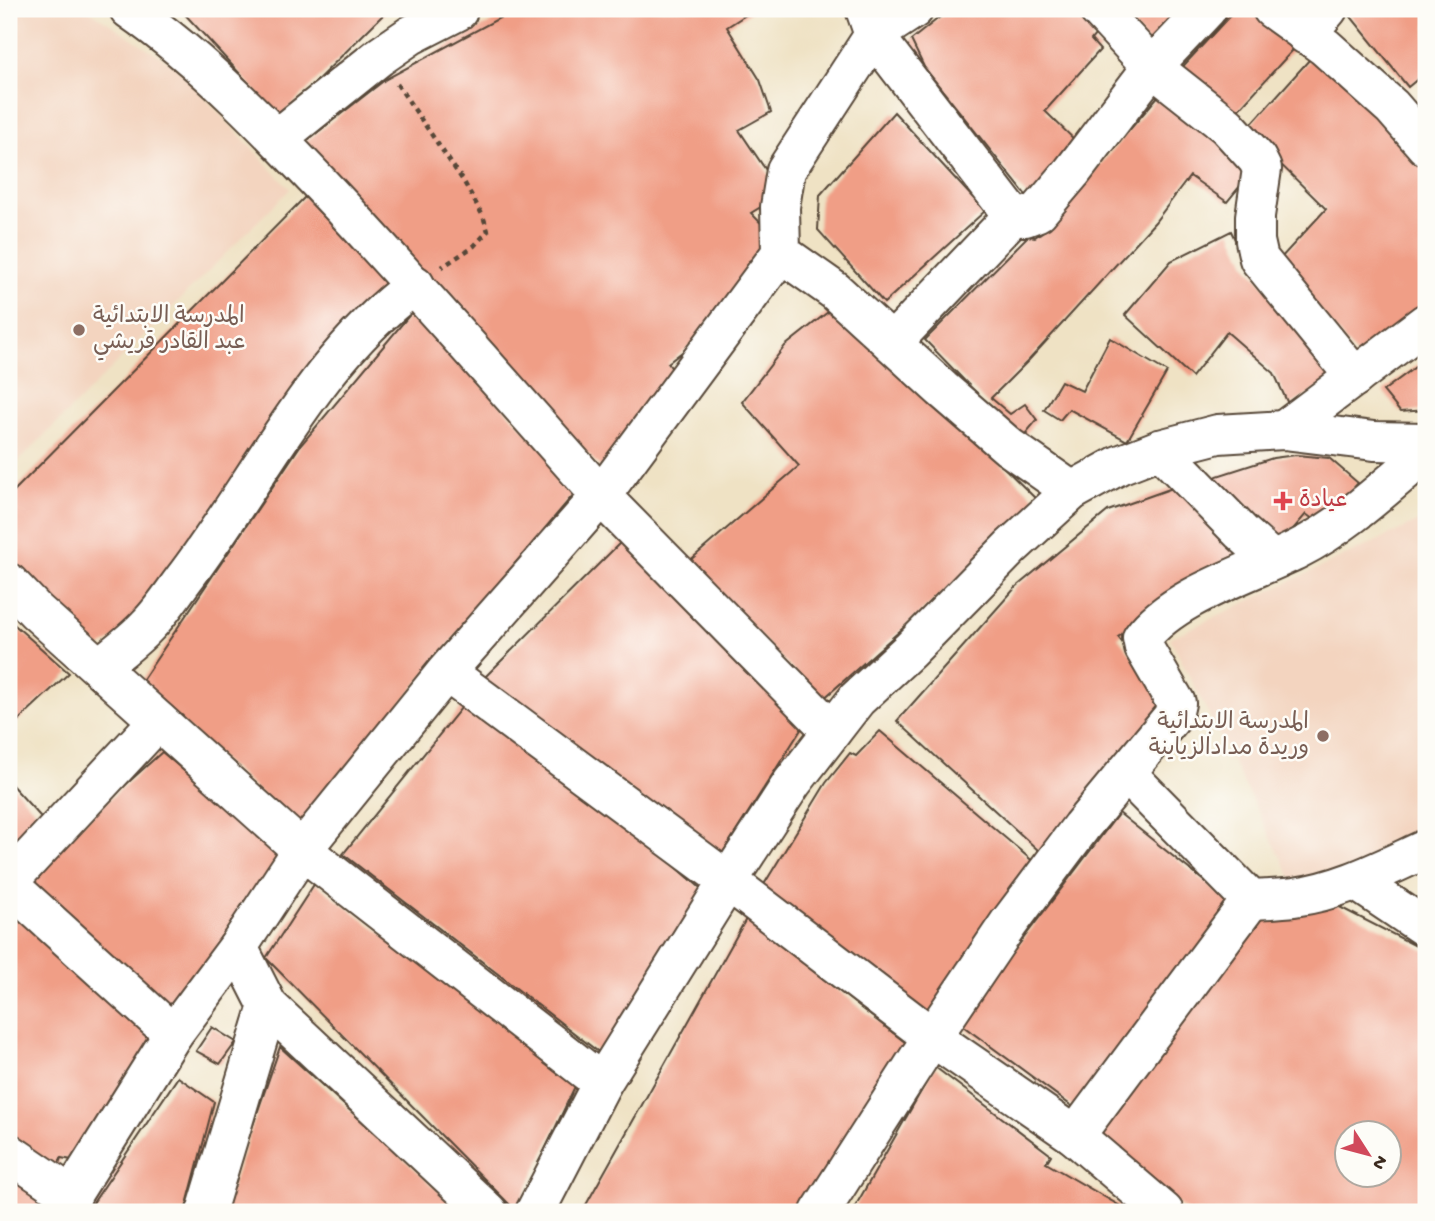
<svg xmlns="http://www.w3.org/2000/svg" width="1435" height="1221" viewBox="0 0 1435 1221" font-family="'Gochi Hand','Playpen Sans Arabic',sans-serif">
  <rect width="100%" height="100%" fill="#fdfcf7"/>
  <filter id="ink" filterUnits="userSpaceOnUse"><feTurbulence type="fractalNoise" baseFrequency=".0143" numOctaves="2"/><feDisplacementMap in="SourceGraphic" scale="14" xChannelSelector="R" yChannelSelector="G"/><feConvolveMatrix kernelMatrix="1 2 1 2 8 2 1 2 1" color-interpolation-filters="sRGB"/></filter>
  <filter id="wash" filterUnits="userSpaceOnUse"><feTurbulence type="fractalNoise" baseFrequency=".00686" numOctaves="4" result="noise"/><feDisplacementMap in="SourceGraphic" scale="28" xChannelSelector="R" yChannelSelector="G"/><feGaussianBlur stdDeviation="1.57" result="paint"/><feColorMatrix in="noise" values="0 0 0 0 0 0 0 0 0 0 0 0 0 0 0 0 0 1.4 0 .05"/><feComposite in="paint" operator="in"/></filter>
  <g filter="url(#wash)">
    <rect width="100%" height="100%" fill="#efe2c4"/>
    <g fill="#f3d4bf">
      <polygon points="9,9 87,9 176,67 290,189 9,471"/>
      <polygon points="1426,518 1426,835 1300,895 1170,638"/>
    </g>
    <g id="blocks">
      <g fill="#f09e86" fill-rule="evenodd">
        <polygon points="180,9 389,9 280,117"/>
        <polygon points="516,9 755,9 727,27 760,80 771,112 739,130 782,194 751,213 777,240 749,261 756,272 709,331 668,363 674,372 601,468 300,146 386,79"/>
        <polygon points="950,9 1079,9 1099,30 1091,40 1100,50 1045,111 1080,145 1033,204 924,67 911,40"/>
        <polygon points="1119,9 1200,9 1159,56"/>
        <polygon points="1236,9 1265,9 1302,40 1229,120 1175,75"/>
        <polygon points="1354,9 1426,9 1426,72 1408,87 1348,13"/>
        <polygon points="1319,49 1426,158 1426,318 1361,361 1279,260 1326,209 1246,130"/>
        <polygon points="1165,88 1259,163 1227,202 1190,176 1155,222 1029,360 991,398 1010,414 1025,404 1037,420 1021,439 925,340 1028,236 1035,237 1045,230"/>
        <polygon points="894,112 985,211 884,303 818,230 820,195"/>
        <polygon points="305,197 390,286 125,632 99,648 9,561 9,496"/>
        <polygon points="1231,231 1247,266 1343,374 1289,406 1274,373 1227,332 1192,377 1125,315 1171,261"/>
        <polygon points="838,304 1042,505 822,700 688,562 799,466 742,402 785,346"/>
        <polygon points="412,312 580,487 506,574 300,829 139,685 300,446"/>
        <polygon points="1110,338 1167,372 1127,441 1069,409 1060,420 1044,410 1061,381 1082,391"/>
        <polygon points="1426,359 1426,410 1400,412 1383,391"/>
        <polygon points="1296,455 1329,458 1358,483 1321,525 1306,514 1276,549 1209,487 1217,476 1273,458"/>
        <polygon points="1181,485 1248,547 1118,637 1172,708 1050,861 897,721 1016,587 1108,511"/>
        <polygon points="629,534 809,717 720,857 481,681"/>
        <polygon points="9,620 69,673 9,729"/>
        <polygon points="465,703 587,790 705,892 605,1057 343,854"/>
        <polygon points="880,731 1043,870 934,1021 760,891 826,783 850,753 856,756"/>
        <polygon points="162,752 286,858 179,1021 20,880"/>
        <polygon points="9,782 50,827 9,865"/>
        <polygon points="1119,813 1240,910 1084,1115 959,1023"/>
        <polygon points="315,883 577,1082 516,1211 266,958"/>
        <path d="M 1320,897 L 1426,951 L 1426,1212 L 1188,1212 L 1084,1132 L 1242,924 ZM 1348,1134 L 1390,1134 L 1390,1176 L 1348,1176 Z"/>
        <polygon points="9,908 168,1040 82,1162 61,1158 56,1172 9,1135"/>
        <polygon points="746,919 910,1046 805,1212 582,1212"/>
        <polygon points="212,1027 236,1042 220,1064 196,1051"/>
        <polygon points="280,1047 462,1212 223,1212"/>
        <polygon points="935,1067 1051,1155 1046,1163 1127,1210 1125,1212 852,1212"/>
        <polygon points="178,1077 214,1102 185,1212 87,1212"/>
        <polygon points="9,1159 60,1197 51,1212 9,1212"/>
      </g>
    </g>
  </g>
  <g filter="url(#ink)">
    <use href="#blocks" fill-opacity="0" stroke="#564637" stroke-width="2"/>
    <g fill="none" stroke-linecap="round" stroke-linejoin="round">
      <defs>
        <g id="minor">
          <path d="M 129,9 C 208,64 276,137 342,207 C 430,302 515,399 601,496 L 446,672 L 728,881 L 602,1083 L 302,850 L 446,672"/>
          <polyline points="1098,9 1152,67 1227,126 1257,159 1262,169 1255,216 1255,241 1259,259 1355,377"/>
          <polyline points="1272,9 1325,47 1392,107 1426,146"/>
          <polyline points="1306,35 1328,9"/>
          <polyline points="278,138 379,57 411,35 458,11 456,9"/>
          <polyline points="1013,216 1025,217 1038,212 1072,172 1152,67 1207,9"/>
          <polyline points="781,253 835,291 942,389 1009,447 1072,491"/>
          <polyline points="892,343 1013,216 874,35 914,9"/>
          <polyline points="1284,430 1426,323"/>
          <polyline points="1160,449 1241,532 1272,560"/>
          <polyline points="9,583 36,611 302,850 238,947 173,1034 61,1212"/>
          <path d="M 99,667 C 115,654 133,641 147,626 C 161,612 172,595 183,580 C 259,481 313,360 415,285"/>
          <polyline points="832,731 601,496 781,253 780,207 786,170 874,35 865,9"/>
          <path d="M 1126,773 L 1251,900 C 1265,899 1280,899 1294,897 C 1341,891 1384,868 1426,849"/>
          <polyline points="9,881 158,721"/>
          <polyline points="1356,881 1426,928"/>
          <polyline points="9,885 173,1034"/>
          <polyline points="268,1006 488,1212"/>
          <polyline points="1075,1136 1251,900"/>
          <polyline points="9,1153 72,1196"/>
          <polyline points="206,1212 268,1006 238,947"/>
          <polyline points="535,1212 602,1083"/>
          <path d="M 820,1212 L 932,1037 L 1009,923 L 1081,827 L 1173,716 L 1176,703 L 1144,648 L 1142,638 C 1172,596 1253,572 1298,549 C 1346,525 1385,487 1426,453"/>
          <polyline points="1164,1212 1075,1136 932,1037 728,881 792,783 857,699 910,650 1011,547 1072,491 1119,465 1160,449 1218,434 1284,430 1374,441 1426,442"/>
        </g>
      </defs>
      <use href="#minor" stroke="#564637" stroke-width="42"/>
      <polyline stroke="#564637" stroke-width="4.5" stroke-dasharray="5 5" stroke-linecap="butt" points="397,84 464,182 483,216 488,231 474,246 442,267"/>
      <use href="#minor" stroke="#fff" stroke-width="38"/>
    </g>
  </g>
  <g fill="#8d6e63" stroke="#fdfcf7" stroke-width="2.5">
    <circle cx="79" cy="330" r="7"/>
    <circle cx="1323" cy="736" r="7"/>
  </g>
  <path fill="#e0444e" stroke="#fdfcf7" stroke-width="2.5" d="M1279.5 490.5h7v7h7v7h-7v7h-7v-7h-7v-7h7z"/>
  <g text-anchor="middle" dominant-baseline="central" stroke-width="5" stroke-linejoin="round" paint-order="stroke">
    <g font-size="23" fill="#785e54" stroke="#fdfcf7" text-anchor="start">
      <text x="93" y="317">المدرسة الابتدائية<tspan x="93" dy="26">عبد القادر قريشي</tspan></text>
      <text x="1309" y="723" text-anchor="end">المدرسة الابتدائية<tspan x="1309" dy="26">وريدة مدادالزياينة</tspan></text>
    </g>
    <g font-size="23" fill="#be3a42" stroke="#fdfcf7" text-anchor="start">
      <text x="1299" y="501">عيادة</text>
    </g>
  </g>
  <rect width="1435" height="1221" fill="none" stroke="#fdfcf7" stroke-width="35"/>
  <g transform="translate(1368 1154) rotate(126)"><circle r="33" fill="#fdfcf7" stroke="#afa8a0" stroke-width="2"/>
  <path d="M0-5L12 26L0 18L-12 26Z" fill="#d1495b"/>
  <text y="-10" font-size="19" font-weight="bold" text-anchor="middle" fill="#3b2a1e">N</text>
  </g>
</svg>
